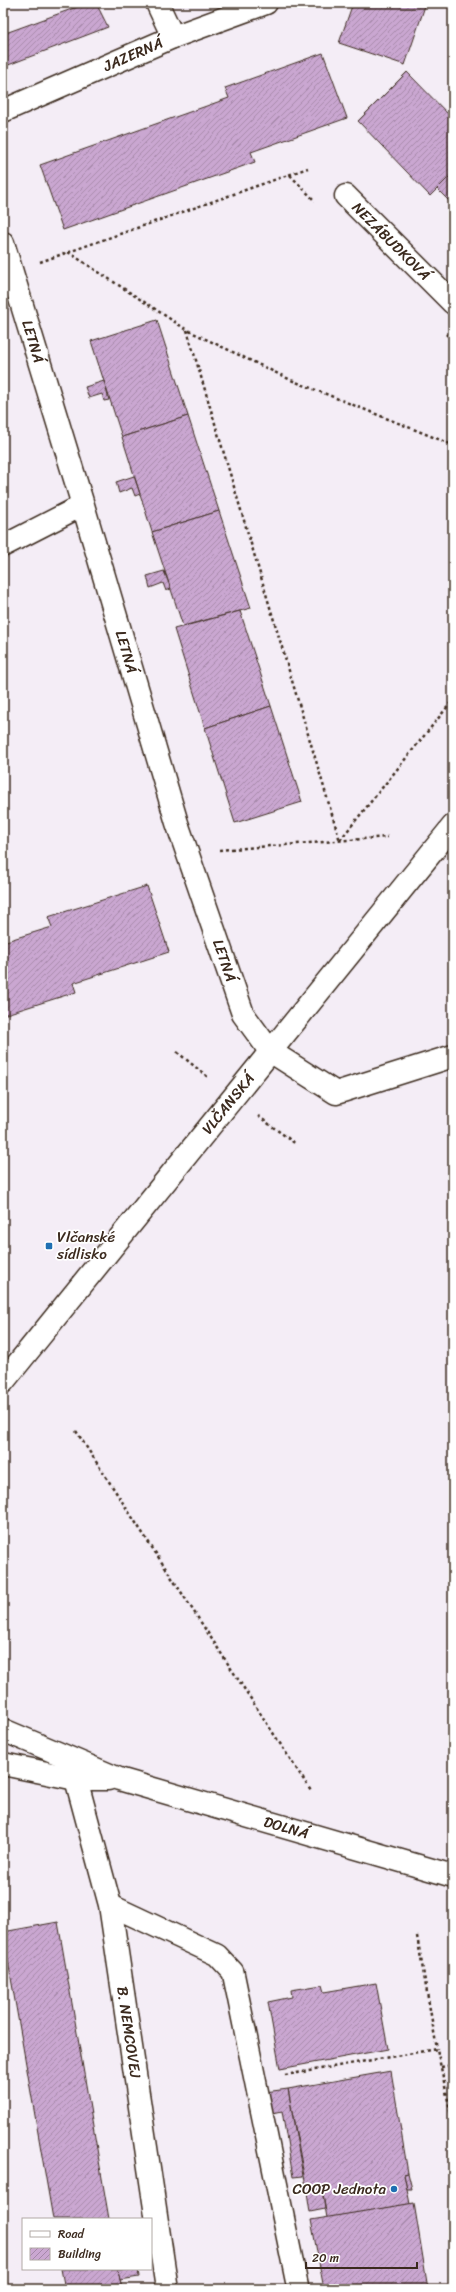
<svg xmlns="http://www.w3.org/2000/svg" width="456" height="2292" viewBox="0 0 456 2292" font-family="Sriracha,sans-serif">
  <defs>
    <pattern id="building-hatch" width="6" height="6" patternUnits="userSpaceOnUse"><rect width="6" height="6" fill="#caa7d1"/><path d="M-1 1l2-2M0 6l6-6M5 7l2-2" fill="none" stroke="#a588a9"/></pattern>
  </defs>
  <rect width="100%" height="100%" fill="#f4edf6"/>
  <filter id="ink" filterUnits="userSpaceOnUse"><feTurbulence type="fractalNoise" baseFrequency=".025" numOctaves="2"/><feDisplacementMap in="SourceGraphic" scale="8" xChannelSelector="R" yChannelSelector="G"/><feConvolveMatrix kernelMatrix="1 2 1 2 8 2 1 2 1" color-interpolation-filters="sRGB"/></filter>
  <g filter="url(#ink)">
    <g fill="url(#building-hatch)" stroke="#3b2a1e">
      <polygon points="88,3 96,3 108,27 3,67 3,34"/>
      <polygon points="353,3 426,3 405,65 339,43"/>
      <polygon points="323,53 347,118 251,152 255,162 63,230 40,165 229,98 225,88"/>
      <polygon points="407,72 453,119 453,173 430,196 358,121"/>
      <polygon points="453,173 453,205 437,189"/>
      <polygon points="157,320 188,416 122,437 91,341"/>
      <polygon points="104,381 109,400 104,401 102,394 89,398 85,387"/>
      <polygon points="188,416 219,511 152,532 122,437"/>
      <polygon points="134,476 140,494 135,496 132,488 119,493 116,482"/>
      <polygon points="219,511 251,608 183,626 152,532"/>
      <polygon points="164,571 171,589 166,591 163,583 150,588 147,576"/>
      <polygon points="240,611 271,706 205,728 174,629"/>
      <polygon points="271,706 302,802 235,823 205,728"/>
      <polygon points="147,886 169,952 73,983 76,992 3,1015 3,942 52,927 48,917"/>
      <polygon points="58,1922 109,2219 53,2219 3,1932"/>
      <polygon points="376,1983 388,2049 280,2069 268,2002 292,1997 291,1990 322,1985 324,1992"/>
      <polygon points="391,2071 408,2173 404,2174 410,2204 327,2218 322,2189 307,2192 288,2089"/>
      <polygon points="288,2089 303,2176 293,2177 282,2111 269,2114 265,2092"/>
      <polygon points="408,2173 412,2189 407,2189 404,2174"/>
      <polygon points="322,2189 325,2209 310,2212 307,2192"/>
      <polygon points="414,2203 428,2289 324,2289 311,2220"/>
      <polygon points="61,2269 118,2269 122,2289 65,2289"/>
      <polygon points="118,2269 138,2269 139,2277 120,2280"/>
    </g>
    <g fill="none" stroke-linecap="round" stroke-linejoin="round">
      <defs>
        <g id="service">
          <polyline points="3,546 83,505"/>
          <polyline points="110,1905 217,1955 233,1972 298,2289"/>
        </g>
        <g id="minor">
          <polyline points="157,3 173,37"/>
          <path id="s1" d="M 3,111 L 173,37 L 266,3"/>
          <path id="s2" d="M 346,196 L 453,303"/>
          <path id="s3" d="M 3,243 L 83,505 L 177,823 L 243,1014 L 270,1051 L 336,1093 L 453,1056"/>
          <path id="s4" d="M 76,1779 L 110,1905 L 167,2289"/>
        </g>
        <g id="tertiary">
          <path id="s5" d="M 3,1382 L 453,826"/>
        </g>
        <g id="secondary">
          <path id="s6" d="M 3,1730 L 119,1779 L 453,1876"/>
          <polyline points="3,1764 76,1779 108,1779"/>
        </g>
      </defs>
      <use href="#service" stroke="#3b2a1e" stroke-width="24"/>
      <use href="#minor" stroke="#3b2a1e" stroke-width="25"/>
      <use href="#tertiary" stroke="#3b2a1e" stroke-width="25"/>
      <use href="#secondary" stroke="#3b2a1e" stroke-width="25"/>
      <g stroke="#3b2a1e" stroke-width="2.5" stroke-dasharray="3 3" stroke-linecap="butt">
        <polyline points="290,175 315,201"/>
        <polyline points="68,252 187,330 291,380 453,445"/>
        <polyline points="40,262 308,168"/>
        <polyline points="187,330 340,841"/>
        <polyline points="446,334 453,341"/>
        <polyline points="340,840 453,700"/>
        <polyline points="219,850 388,837"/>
        <polyline points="177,1052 209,1078"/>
        <polyline points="258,1116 296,1144"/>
        <polyline points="76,1431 311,1791"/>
        <polyline points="417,1936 437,2049"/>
        <polyline points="441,2067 453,2065"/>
        <polyline points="285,2075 437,2049 453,2124"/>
      </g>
      <use href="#service" stroke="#fff" stroke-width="21"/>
      <use href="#minor" stroke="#fff" stroke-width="22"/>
      <use href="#tertiary" stroke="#fff" stroke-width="22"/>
      <use href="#secondary" stroke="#fff" stroke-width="22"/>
    </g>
  </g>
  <g fill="#1f6fb2" stroke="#fff" stroke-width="1.5">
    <rect x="45" y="1242" width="8" height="8" rx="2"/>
    <circle cx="394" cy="2189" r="4"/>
  </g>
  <g text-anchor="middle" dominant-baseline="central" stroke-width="3.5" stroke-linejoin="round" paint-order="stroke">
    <g font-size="15" fill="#3b2a1e" stroke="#fff">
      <text stroke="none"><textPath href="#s1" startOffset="142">JAZERNÁ</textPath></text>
      <text stroke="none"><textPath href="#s2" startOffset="64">NEZÁBUDKOVÁ</textPath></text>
      <text stroke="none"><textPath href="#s3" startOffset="103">LETNÁ</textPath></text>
      <text stroke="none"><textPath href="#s3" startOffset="427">LETNÁ</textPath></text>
      <text stroke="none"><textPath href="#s3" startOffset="751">LETNÁ</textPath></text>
      <text stroke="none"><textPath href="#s5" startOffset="358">VLČANSKÁ</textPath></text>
      <text stroke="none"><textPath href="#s6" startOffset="300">DOLNÁ</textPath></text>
      <text stroke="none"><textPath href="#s4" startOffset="259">B. NEMCOVEJ</textPath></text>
    </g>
    <g font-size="15" fill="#3b2a1e" stroke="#fff" text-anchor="start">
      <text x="57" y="1237">Vlčanské<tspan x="57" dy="17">sídlisko</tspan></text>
      <text x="386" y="2189" text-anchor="end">COOP Jednota</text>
    </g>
  </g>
  <rect width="456" height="2292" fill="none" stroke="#fff" stroke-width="16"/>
  <rect x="8" y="8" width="440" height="2276" fill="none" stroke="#3b2a1e" stroke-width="1.5" filter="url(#ink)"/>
  <rect x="22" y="2218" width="130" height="52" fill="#ffffff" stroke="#b1aaa5"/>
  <rect x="30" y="2231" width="20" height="6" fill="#ffffff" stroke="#b1aaa5"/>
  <text x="58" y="2238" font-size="12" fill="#3b2a1e">Road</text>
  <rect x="30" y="2248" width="20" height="12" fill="url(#building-hatch)" stroke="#b1aaa5"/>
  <text x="58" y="2258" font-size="12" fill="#3b2a1e">Building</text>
  <path d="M306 2262v6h111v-6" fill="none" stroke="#3b2a1e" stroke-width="2"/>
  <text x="312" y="2262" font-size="12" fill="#3b2a1e" stroke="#ffffff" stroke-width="3" paint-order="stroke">20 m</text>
</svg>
